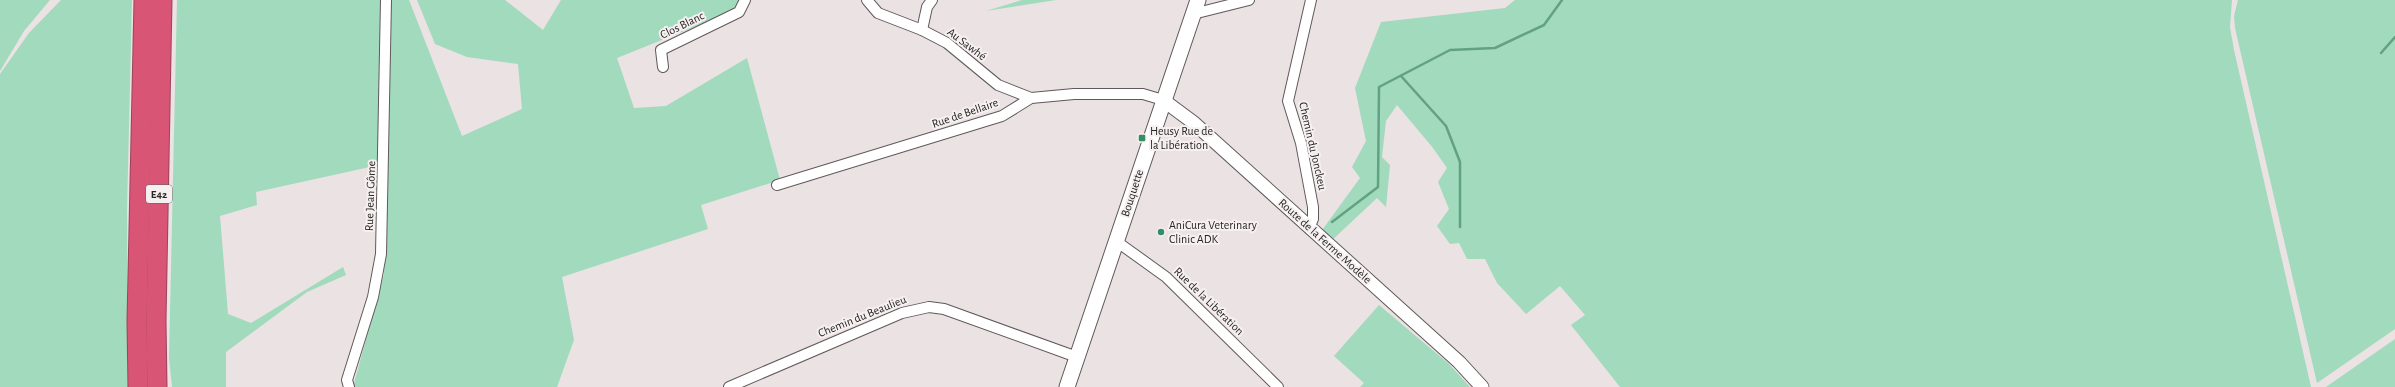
<svg xmlns="http://www.w3.org/2000/svg" width="2395" height="387" viewBox="0 0 2395 387" font-family="'Alegreya Sans',sans-serif">
  <rect width="100%" height="100%" fill="#eae2e3"/>
  <g fill="#a1dabc">
    <polygon points="0,0 50,0 24,31 0,71"/>
    <polygon points="61,0 132,0 127,210 128,387 0,387 0,74 29,33"/>
    <polygon points="177,0 384,0 379,70 379,165 256,192 257,205 220,216 228,314 251,323 343,267 346,275 307,292 226,352 226,387 172,387 169,358"/>
    <polygon points="390,0 409,0 462,136 522,109 518,64 467,57 435,44 417,0 505,0 543,30 561,0 740,0 734,11 617,58 634,108 666,106 747,58 780,180 701,205 708,229 562,277 574,340 557,387 353,387 384,274"/>
    <polygon points="1023,0 1056,0 986,11 1022,0"/>
    <polygon points="1515,0 2232,0 2230,27 2234,50 2311,387 1620,387 1571,325 1585,315 1560,286 1526,314 1497,283 1485,259 1467,259 1459,243 1450,244 1437,226 1449,209 1438,182 1447,168 1433,148 1397,105 1386,121 1382,157 1390,165 1386,207 1377,198 1330,242 1320,233 1360,178 1352,167 1366,141 1355,88 1381,22 1505,8"/>
    <polygon points="2238,0 2395,0 2395,329 2317,383 2235,28 2234,16"/>
    <polygon points="1379,305 1449,364 1470,387 1360,387 1364,383 1334,356"/>
    <polygon points="2395,339 2395,387 2326,387"/>
  </g>
  <g fill="none" stroke-linecap="round" stroke-linejoin="round">
    <g stroke="#62a282" stroke-width="2.5">
      <polyline points="2381,53 2395,37"/>
      <polyline points="1401,76 1446,126 1460,162 1460,227"/>
      <polyline points="1332,222 1378,187 1379,87 1450,50 1495,48 1544,25 1562,0"/>
    </g>
    <defs>
      <g id="minor">
        <polyline points="867,0 878,13 922,30 947,43 998,85 1031,98"/>
        <polyline points="1193,14 1249,0"/>
        <polyline points="922,30 927,7 932,0"/>
        <polyline points="663,67 661,50 739,12 745,0"/>
        <polyline points="777,185 1002,116 1031,98 1074,94 1143,94 1163,100"/>
        <polyline points="1309,228 1313,219 1313,207 1301,143 1288,101 1311,0"/>
        <polyline points="1116,241 1166,277 1278,387"/>
        <polyline points="349,387 347,380 373,297 381,254 386,0"/>
        <polyline points="729,387 902,313 929,307 944,309 1077,357"/>
      </g>
      <polyline id="tertiary" points="1163,100 1194,123 1459,362 1482,387"/>
      <polyline id="secondary" points="1067,387 1198,0"/>
      <g id="motorway">
        <polyline points="138,387 137,321 144,0"/>
        <polyline points="157,387 156,321 162,0"/>
      </g>
    </defs>
    <use href="#minor" stroke="#60595a" stroke-width="12"/>
    <use href="#tertiary" stroke="#60595a" stroke-width="15"/>
    <use href="#secondary" stroke="#60595a" stroke-width="17"/>
    <use href="#motorway" stroke="#9a4459" stroke-width="21"/>
    <use href="#minor" stroke="#fff" stroke-width="10"/>
    <use href="#tertiary" stroke="#fff" stroke-width="13"/>
    <use href="#secondary" stroke="#fff" stroke-width="15"/>
    <use href="#motorway" stroke="#d85575" stroke-width="19"/>
  </g>
  <g fill="#318f66" stroke="#f7f0f1" stroke-width="1.5">
    <rect x="1138" y="134" width="8" height="8" rx="2"/>
    <circle cx="1161" cy="232" r="4"/>
  </g>
  <g text-anchor="middle" dominant-baseline="central" stroke-width="4" stroke-linejoin="round" paint-order="stroke">
    <rect fill="#f7f0f1" stroke="#656262" stroke-width="1" x="146" y="185" width="26" height="18" rx="3"/>
    <g font-size="11" font-weight="bold" fill="#272525">
      <text x="159" y="194">E42</text>
    </g>
    <g font-size="12" fill="#272525" stroke="#f7f0f1">
      <text transform="translate(682 25) rotate(-26)">Clos Blanc</text>
      <text transform="translate(967 44) rotate(37)">Au Sawhé</text>
      <text transform="translate(965 113) rotate(-19)">Rue de Bellaire</text>
      <text transform="translate(1313 146) rotate(77)">Chemin du Jonckeu</text>
      <text transform="translate(1132 193) rotate(-72)">Bouquette</text>
      <text transform="translate(370 196) rotate(-88)">Rue Jean Gôme</text>
      <text transform="translate(1325 241) rotate(42)">Route de la Ferme Modèle</text>
      <text transform="translate(1209 301) rotate(44)">Rue de la Libération</text>
      <text transform="translate(862 316) rotate(-22)">Chemin du Beaulieu</text>
    </g>
    <g font-size="12" fill="#272525" stroke="#f7f0f1" text-anchor="start">
      <text x="1150" y="131">Heusy Rue de<tspan x="1150" dy="14">la Libération</tspan></text>
      <text x="1169" y="225">AniCura Veterinary<tspan x="1169" dy="14">Clinic ADK</tspan></text>
    </g>
  </g>
</svg>
